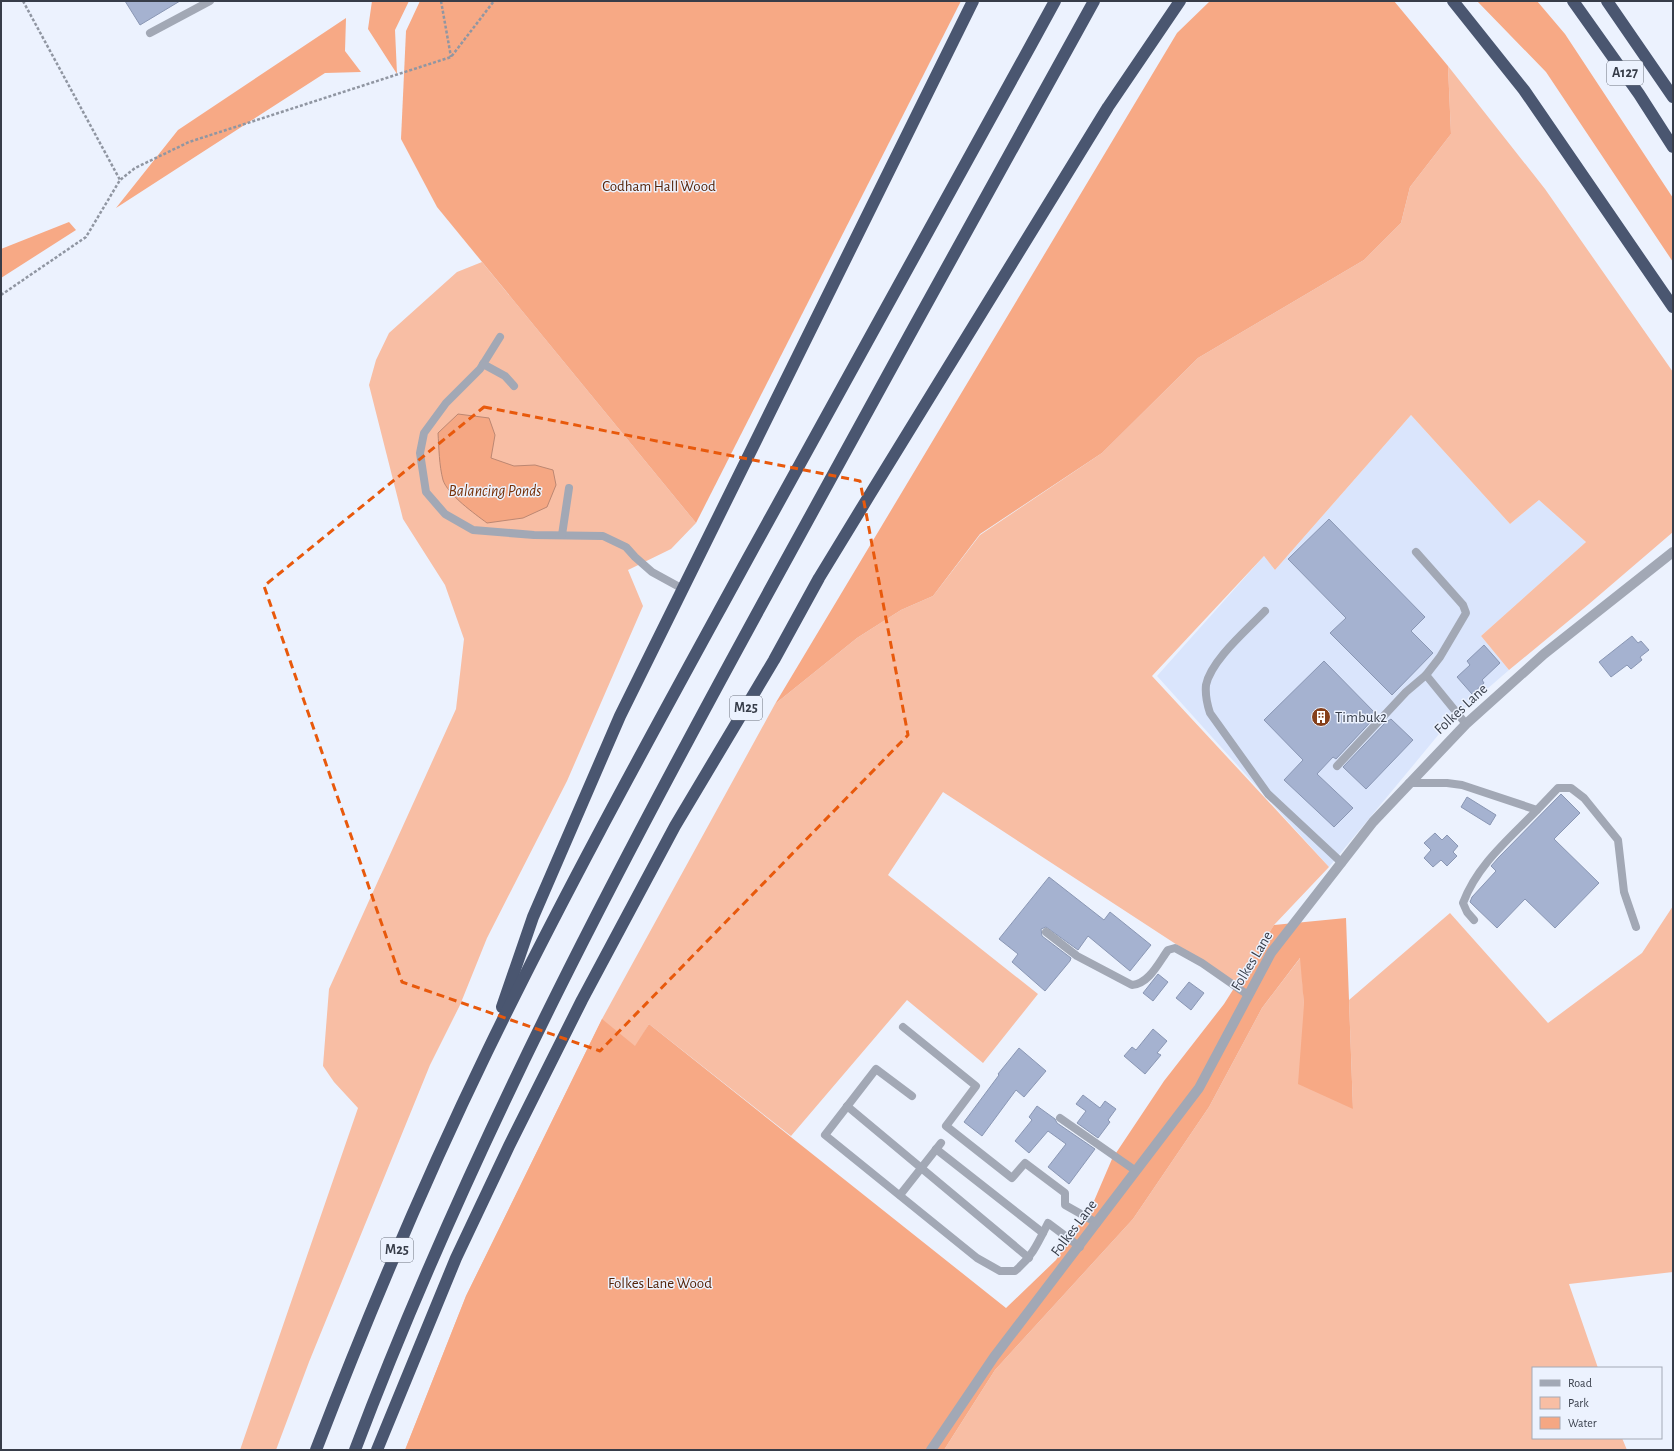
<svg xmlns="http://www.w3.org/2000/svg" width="1674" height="1451" viewBox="0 0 1674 1451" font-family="'Alegreya Sans',sans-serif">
  <rect width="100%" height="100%" fill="#ecf2fe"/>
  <polygon fill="#dae5fc" points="1411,415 1510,524 1539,500 1586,542 1481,636 1509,670 1449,722 1329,867 1157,676 1264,556 1275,570"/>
  <g fill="#f8bea4">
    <polygon points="1448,66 1545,189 1673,372 1673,532 1589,604 1509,670 1481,636 1586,542 1539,500 1510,524 1411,415 1275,570 1264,556 1152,676 1329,867 1274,925 1237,984 943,792 888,875 1038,994 983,1063 907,1000 791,1136 649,1024 405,1450 466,1296 602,1019 775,704 857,638 901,610 933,596 980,535 1102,453 1198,358 1364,260 1401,223 1410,187 1451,134"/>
    <polygon points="482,262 696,523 671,549 628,570 643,606 567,781 487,938 460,1005 430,1065 309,1362 276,1450 240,1450 358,1108 334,1082 323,1066 329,989 456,709 464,639 445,585 403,519 369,385 376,360 389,333 457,272"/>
    <polygon points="1673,906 1673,1272 1569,1284 1598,1368 1533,1368 1533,1438 1622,1438 1627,1450 944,1450 995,1370 1133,1219 1209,1107 1262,1008 1301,957 1304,1005 1353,1109 1349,1000 1450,913 1548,1023 1642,953"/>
  </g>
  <g fill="#f7a985">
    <polygon points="372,1 409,1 395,30 397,74 368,29"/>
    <polygon points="420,1 961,1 696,523 437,207 401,139 406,31"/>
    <polygon points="1210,1 1394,1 1448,66 1451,134 1410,187 1401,223 1364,260 1198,358 1102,453 980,534 933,596 901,610 857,638 775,704 1177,33"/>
    <polygon points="1477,1 1537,1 1565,34 1673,198 1673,262 1546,72"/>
    <polygon points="346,18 345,51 361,72 325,73 116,208 178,130"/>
    <polygon points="69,222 76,230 1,278 1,249"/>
    <polygon points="1346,918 1353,1109 1298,1084 1304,1005 1300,958 1262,1008 1209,1107 1133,1219 995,1370 944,1450 405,1450 466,1296 602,1019 635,1046 649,1024 1006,1308 1056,1260 1094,1201 1112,1159 1164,1081 1224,1004 1274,925"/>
  </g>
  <path fill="#f5a783" stroke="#bc8772" d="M 458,414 L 489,418 L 495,435 L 491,458 L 514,466 L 535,465 L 553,470 L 556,485 L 547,507 L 523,518 L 487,523 C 475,514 448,495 443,480 C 439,465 439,448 438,433 Z"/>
  <g fill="#a5b2d0" stroke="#8a97b4">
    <polygon points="125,1 180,1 140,25"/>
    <polygon points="1329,519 1425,617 1411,631 1433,653 1392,695 1330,633 1346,618 1288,559"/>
    <polygon points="1632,636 1638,643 1641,641 1649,650 1640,657 1642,660 1631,669 1627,665 1611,677 1599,662"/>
    <polygon points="1484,645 1500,663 1482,680 1484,683 1472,694 1457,677 1470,665 1467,661"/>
    <polygon points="1324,661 1377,715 1336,759 1333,757 1317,774 1353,808 1334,827 1284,780 1303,760 1264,720"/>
    <polygon points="1391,719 1413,740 1366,789 1343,767 1385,723"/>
    <polygon points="1561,794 1580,813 1554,839 1599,883 1555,928 1525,899 1497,928 1470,902 1472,897 1496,871 1491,866 1499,857"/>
    <polygon points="1467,797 1496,815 1490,825 1461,807"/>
    <polygon points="1435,833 1442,840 1447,835 1458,846 1453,852 1457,856 1447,866 1441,860 1433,867 1424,858 1431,850 1424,843"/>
    <polygon points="1049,877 1104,920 1110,912 1151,945 1130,971 1088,936 1078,950 1046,927 1041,929 1042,936 1071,958 1070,961 1045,991 1012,962 1018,954 999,939"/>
    <polygon points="1158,974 1168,982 1153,1001 1143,993"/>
    <polygon points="1189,982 1204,993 1191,1010 1176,998"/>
    <polygon points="1153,1029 1167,1041 1157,1053 1161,1055 1145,1074 1124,1056 1132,1047 1136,1050"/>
    <polygon points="1019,1048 1046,1071 1024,1097 1016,1090 982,1136 964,1122 999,1075 998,1074"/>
    <polygon points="1083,1095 1100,1108 1105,1101 1116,1109 1108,1120 1110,1122 1098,1138 1077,1123 1086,1111 1076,1104"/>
    <polygon points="1037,1106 1055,1119 1057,1123 1095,1149 1069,1184 1048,1167 1066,1144 1048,1131 1029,1153 1015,1141 1032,1120 1029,1117"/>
  </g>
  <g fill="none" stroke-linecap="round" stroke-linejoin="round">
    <g stroke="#9096a2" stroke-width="2.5" stroke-dasharray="3 2" stroke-linecap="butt">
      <polyline points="23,1 120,180"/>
      <polyline points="441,1 451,57"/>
      <polyline points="1,295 86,237 120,180 135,168 189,142 451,57 494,1"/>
    </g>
    <g stroke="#a2a8b5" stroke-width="8">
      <polyline points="150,33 210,1"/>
      <polyline points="500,337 480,369 446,403 424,433 420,453 426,492 445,514 473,530 534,535 603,536 626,547 635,557 652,572 683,589"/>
      <polyline points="483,364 505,376 514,386"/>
      <polyline points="562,535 569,488"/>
      <polyline points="1416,552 1463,605 1466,613 1440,657 1426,675"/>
      <path d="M 1265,611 C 1248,629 1211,660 1206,685 C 1205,695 1207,704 1210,713 L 1268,794 L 1342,863"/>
      <polyline points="1337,766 1406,692 1426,675 1466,724"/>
      <path d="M 1409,783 L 1447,783 L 1462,785 L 1537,810 C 1509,839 1477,865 1463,903 L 1467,912 L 1474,920"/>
      <polyline points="1537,810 1558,788 1571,788 1584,798 1618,840 1624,892 1636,927"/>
      <path d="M 1046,932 L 1077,956 L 1132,985 C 1149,984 1159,962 1168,950 L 1175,948 L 1202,963 L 1248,995"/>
      <polyline points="903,1027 976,1086 946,1126 1012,1178 1025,1163 1065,1193 1065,1205 1097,1223"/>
      <path d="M 912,1096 L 876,1069 L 825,1135 L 977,1258 L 1000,1271 L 1015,1271 C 1032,1257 1038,1243 1048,1223 L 1080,1247"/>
      <polyline points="847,1106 1029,1258"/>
      <polyline points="1060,1118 1136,1171"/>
      <polyline points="936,1149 1043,1233"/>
      <polyline points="900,1195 941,1143"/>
    </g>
    <polyline stroke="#a2a8b5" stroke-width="10" points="931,1450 994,1357 1199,1088 1271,953 1373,822 1466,724 1544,654 1673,552"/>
    <g stroke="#4a5670" stroke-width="12">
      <polyline points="1453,1 1524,90 1673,307"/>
      <polyline points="1573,1 1639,94 1673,147"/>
      <polyline points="1607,1 1673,97"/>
      <polyline points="502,1007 533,917 620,716 973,1"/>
      <path d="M 316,1450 C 368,1315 424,1182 487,1052 C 568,885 658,723 747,560 C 849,374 953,188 1055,1"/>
      <path d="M 355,1450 C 473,1138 630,844 790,553 C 891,369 992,184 1094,1"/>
      <polyline points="377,1450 456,1258 509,1146 582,1000 675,826 774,660 819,578 869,496 1108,107 1180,1"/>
    </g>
  </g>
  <path fill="none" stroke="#e8590c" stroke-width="3" stroke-dasharray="8 5" stroke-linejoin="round" d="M 484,407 L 860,481 L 908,735 L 600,1051 L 402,982 L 264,586 Z"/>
  <defs>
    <symbol id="building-disc" viewBox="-11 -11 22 22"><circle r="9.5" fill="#853f1a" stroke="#ecf2fe"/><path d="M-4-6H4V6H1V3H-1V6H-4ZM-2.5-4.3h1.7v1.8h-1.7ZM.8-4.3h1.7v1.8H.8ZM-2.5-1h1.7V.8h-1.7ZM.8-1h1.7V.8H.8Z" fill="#fff"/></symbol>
  </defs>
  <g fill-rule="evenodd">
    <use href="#building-disc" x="1310" y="706" width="22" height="22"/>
  </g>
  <g text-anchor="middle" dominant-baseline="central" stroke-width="3" stroke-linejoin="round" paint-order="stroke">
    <g fill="#ecf2fe" stroke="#6d737f" stroke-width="1">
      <rect x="1607" y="61" width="36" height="24" rx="3"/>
      <rect x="730" y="696" width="32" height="24" rx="3"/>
      <rect x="381" y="1238" width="32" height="24" rx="3"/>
    </g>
    <g font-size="14" font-weight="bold" fill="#373d49">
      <text x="1625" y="73">A127</text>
      <text x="746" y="708">M25</text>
      <text x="397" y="1250">M25</text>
    </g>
    <g font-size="15" fill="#55240a" stroke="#ecf2fe">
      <text x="659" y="186">Codham Hall Wood</text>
      <text x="660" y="1283">Folkes Lane Wood</text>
    </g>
    <g font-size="15" fill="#373d49" stroke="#ecf2fe">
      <text transform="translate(1461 709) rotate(-43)">Folkes Lane</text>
      <text transform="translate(1252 961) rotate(-59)">Folkes Lane</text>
      <text transform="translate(1074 1228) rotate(-53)">Folkes Lane</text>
    </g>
    <g font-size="15" fill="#373d49" stroke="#ecf2fe" text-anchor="start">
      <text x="1335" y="717">Timbuk2</text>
    </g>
    <g font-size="16" font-style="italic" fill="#763109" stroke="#ecf2fe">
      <text x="495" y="491">Balancing Ponds</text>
    </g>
  </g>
  <rect width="1674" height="1451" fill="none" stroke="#373d49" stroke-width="4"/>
  <rect x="1532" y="1367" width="130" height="72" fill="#ecf2fe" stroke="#a4aab6"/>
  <rect x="1540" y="1380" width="20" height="6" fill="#a2a8b5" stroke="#a4aab6"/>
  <text x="1568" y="1387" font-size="12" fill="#373d49">Road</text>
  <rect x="1540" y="1397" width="20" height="12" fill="#f8bea4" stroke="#a4aab6"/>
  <text x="1568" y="1407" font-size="12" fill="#373d49">Park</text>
  <rect x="1540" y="1417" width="20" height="12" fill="#f5a783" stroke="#a4aab6"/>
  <text x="1568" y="1427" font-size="12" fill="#373d49">Water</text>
</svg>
